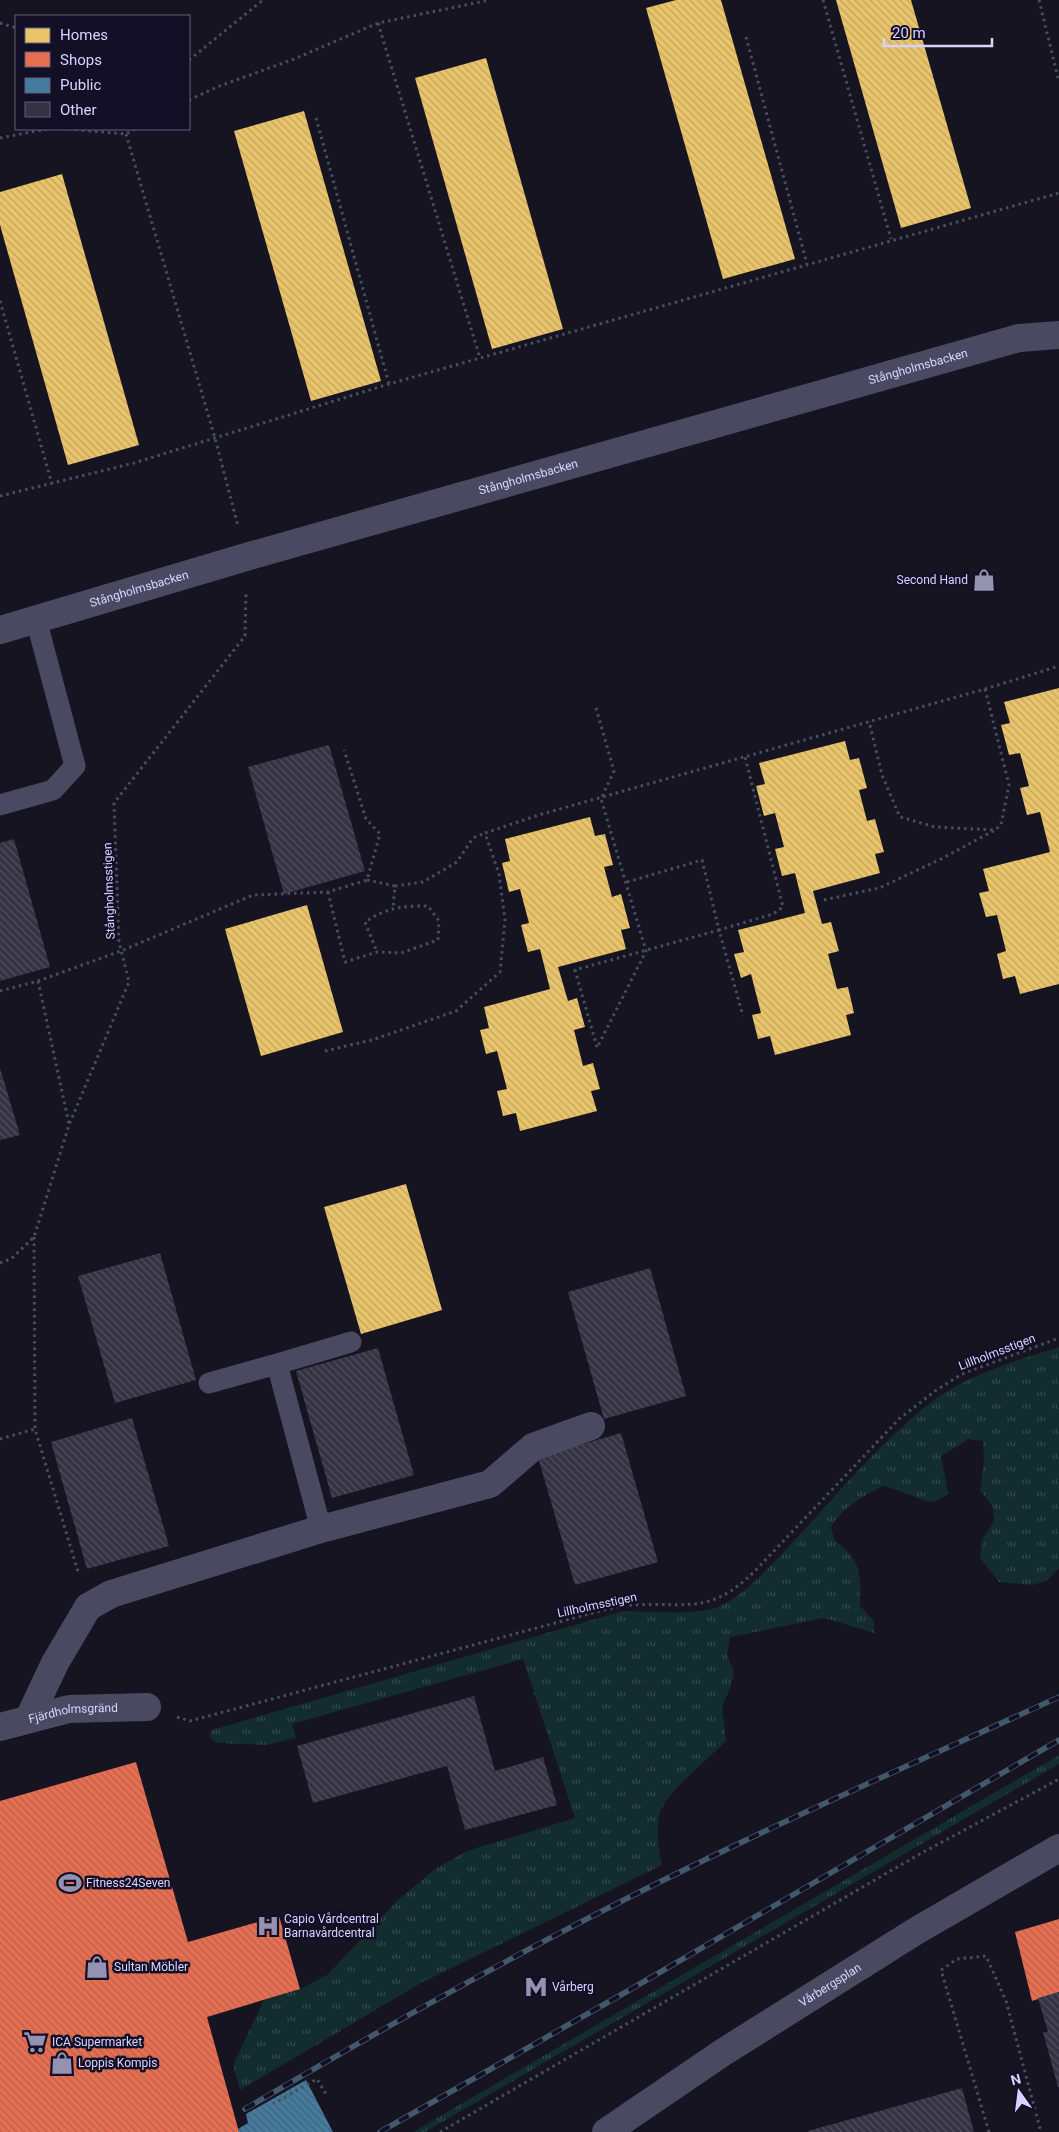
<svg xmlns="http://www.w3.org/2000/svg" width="1059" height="2132" viewBox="0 0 1059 2132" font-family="Roboto,sans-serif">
  <defs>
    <pattern id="grass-tufts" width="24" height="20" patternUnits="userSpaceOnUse" patternTransform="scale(1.25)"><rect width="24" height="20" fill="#132c2d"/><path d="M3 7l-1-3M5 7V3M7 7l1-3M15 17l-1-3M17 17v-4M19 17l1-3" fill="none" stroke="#354a4c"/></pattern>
    <pattern id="homes-back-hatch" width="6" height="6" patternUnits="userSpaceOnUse" patternTransform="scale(1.25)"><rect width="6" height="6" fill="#e9c46a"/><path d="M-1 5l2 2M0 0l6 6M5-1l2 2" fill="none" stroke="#bfa362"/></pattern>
    <pattern id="shops-back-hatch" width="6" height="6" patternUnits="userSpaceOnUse" patternTransform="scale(1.25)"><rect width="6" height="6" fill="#e76f51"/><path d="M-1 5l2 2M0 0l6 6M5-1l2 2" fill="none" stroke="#b56150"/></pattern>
    <pattern id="public-back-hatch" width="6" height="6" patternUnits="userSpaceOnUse" patternTransform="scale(1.25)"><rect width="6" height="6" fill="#457b9d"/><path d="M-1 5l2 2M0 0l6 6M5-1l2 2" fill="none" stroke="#43637d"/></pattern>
    <pattern id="building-back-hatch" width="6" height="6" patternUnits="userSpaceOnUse" patternTransform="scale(1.25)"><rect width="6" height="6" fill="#343243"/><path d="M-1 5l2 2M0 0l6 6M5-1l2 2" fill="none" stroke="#514f5f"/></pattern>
  </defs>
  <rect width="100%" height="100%" fill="#161421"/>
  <g fill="url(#grass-tufts)">
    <path d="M 1059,1347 L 1059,1568 L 1047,1581 L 1031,1585 L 999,1582 L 980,1558 L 982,1540 L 994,1521 L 993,1507 L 980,1490 L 984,1462 L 983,1441 L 969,1439 L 941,1456 L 948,1493 C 931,1509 923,1499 905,1493 C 898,1490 890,1488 883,1486 C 863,1496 842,1508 831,1527 L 835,1541 C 862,1560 861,1576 860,1606 L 874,1621 L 874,1633 L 825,1618 L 730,1637 L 727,1655 L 734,1672 L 731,1686 L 722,1707 L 726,1741 C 708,1759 677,1784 664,1804 C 654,1819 658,1849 662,1865 L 421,1983 L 240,2090 L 233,2065 L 264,2000 L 300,1989 L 327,1975 L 398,1900 L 435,1869 L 467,1851 L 575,1818 L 523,1659 L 292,1724 L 296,1738 L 267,1745 L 217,1743 L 211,1739 L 210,1733 L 212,1730 L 623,1611 C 648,1611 696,1616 718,1607 C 747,1596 783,1552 805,1529 C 843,1487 881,1443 925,1407 C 962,1376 1013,1362 1059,1347 Z"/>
    <polygon points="1059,1755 1059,1764 425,2132 413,2132"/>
  </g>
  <g fill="url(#homes-back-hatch)">
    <polygon points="676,0 721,0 795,259 723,279 646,8"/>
    <polygon points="836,0 911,0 971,208 901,228"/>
    <polygon points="486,58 563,329 492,349 415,78"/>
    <polygon points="304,111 381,381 311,401 234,131"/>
    <polygon points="62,174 139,445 68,465 0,225 0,192"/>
    <polygon points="1059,688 1059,984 1020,994 1015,976 1003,979 997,954 1006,951 997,915 986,917 979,893 989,891 983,869 1050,852 1040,812 1027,815 1020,788 1029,786 1020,753 1009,755 1001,725 1010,723 1004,702"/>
    <polygon points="845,741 850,760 859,758 867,788 859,790 867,821 875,819 884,852 875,854 880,873 813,891 822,924 831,922 839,951 828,954 837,989 848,987 854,1013 846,1015 851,1035 775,1055 770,1036 758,1039 752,1015 761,1013 751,974 741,978 734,954 744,952 738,930 805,913 795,873 782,876 775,849 784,847 775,813 764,816 756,786 765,784 759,763"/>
    <polygon points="590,817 595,836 605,834 613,865 604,867 612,897 621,894 630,928 621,930 626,949 558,967 568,1001 577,998 585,1027 574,1030 583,1066 593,1063 600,1089 591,1091 597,1111 520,1131 516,1113 503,1116 497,1091 507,1089 497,1051 486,1054 480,1030 489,1028 484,1007 550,989 540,949 528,952 521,925 529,923 520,889 509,892 502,863 510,861 505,839"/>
    <polygon points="307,905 343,1032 261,1056 225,929"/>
    <polygon points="406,1184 442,1310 361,1334 324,1207"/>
  </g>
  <g fill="url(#shops-back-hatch)">
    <polygon points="136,1762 188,1942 279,1916 300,1989 207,2017 239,2132 0,2132 0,1801"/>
    <polygon points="1059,1919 1059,1992 1032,2001 1015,1932"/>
  </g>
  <polygon fill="url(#public-back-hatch)" points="306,2080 333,2132 239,2132 238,2129 248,2123 246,2114"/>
  <g fill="url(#building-back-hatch)">
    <polygon points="329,745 365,871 284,894 248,767"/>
    <polygon points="14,839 50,967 0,981 0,843"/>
    <polygon points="0,1068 20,1135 0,1140"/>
    <polygon points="160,1253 196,1380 115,1403 78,1276"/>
    <polygon points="650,1268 686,1396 604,1419 568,1292"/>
    <polygon points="378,1348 414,1475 332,1498 296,1371"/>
    <polygon points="132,1418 169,1546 87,1569 51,1442"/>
    <polygon points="621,1433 658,1562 575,1585 538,1457"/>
    <polygon points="474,1696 495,1771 543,1757 557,1805 465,1830 447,1766 313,1803 297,1746"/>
    <polygon points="1059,1992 1059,2087 1058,2087 1043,2032 1048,2032 1038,1998"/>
    <polygon points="962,2088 974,2132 808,2132 808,2131"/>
  </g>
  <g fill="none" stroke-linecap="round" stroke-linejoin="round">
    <g stroke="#44505f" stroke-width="3" stroke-dasharray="2.5 4" stroke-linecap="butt">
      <polyline points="823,0 891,239"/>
      <polyline points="1039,0 1059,82"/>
      <polyline points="0,23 16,28"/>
      <polyline points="378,23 480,358"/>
      <polyline points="746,37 807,264"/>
      <polyline points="189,60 263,0"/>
      <polyline points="189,100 217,87 294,59 378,23 490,0"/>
      <polyline points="316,118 389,384"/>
      <polyline points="69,129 126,134 135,129"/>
      <polyline points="126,134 215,438 238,526"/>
      <polyline points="0,138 47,129"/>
      <polyline points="0,301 52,484"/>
      <polyline points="0,496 134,463 389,384 1059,193"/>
      <polyline points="985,689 1009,785 1001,825 995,830"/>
      <polyline points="596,708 614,771 601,799 646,951 597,1048"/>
      <polyline points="367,880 395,886 393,908"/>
      <polyline points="627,882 702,860 719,930 773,914 783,907 745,757"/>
      <polyline points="395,886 423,882 457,862 473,838 485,833"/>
      <path d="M 328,892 L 345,962 L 377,952 L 401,953 L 438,940 L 439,921 L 428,906 C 402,906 388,907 365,922 L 377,952"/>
      <polyline points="824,900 879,888 941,859 995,830 935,827 900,817 882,775 869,721"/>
      <polyline points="38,981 69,1124"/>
      <polyline points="0,991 38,981 121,951 253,895 328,892 367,880 380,834 366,819 344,750"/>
      <polyline points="597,1047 575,970 719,930 743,1016"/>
      <polyline points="325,1051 372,1040 456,1011 500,972 505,920 499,874 485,833 542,814 985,689 1059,666"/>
      <polyline points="34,1237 35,1429 79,1575"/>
      <polyline points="0,1263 11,1259 34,1237 69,1125 129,982 119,942 114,803 245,636 246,591"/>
      <polyline points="0,1439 35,1429"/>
      <path d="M 177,1717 L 190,1721 L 585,1615 C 601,1611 619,1605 635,1605 C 690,1602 709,1615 754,1572 L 899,1419 L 935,1391 L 962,1374 L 1059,1338"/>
      <polyline points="273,2104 317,2079 327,2096"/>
      <polyline points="440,2132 918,1855 1059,1779"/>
      <polyline points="989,2132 941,1970 957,1959 986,1956 1006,2001 1041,2132"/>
    </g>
    <g stroke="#4a4962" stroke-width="21">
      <polyline points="0,805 53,790 75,766 36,619"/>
      <polyline points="209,1383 277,1364"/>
      <polyline points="321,1529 277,1364 351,1342"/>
    </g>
    <g stroke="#4a4962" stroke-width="28">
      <path id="s1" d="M 0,630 L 246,557 L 1019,338 L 1059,335"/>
      <polyline points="29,1718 55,1663 88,1607 111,1594 321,1529 490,1484 533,1447 591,1426"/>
      <path id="s2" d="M 0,1727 L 69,1709 L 147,1707"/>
      <path id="s3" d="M 606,2132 L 722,2053 L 916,1931 L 1059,1848"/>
    </g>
    <defs>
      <g id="rail">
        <path d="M 245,2109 C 368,2037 491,1967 618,1903 C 763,1829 912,1764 1059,1697"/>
        <polyline points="380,2132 626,1992 1059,1740"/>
      </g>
    </defs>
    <use href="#rail" stroke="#43596b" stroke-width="5.5"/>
    <use href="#rail" stroke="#130f26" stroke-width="4" stroke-dasharray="11" stroke-linecap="butt"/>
  </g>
  <defs>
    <symbol id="shop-bare" viewBox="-9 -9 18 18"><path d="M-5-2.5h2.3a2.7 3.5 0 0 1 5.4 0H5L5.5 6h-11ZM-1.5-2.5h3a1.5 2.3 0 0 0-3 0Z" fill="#9591b1" stroke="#130f26" stroke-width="2.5" paint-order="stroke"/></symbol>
    <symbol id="stadium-bare" viewBox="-9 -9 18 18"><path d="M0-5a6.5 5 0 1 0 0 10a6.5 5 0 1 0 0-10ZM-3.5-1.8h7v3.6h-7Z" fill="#9591b1" stroke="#130f26" stroke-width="2.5" paint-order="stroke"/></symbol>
    <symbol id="hospital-bare" viewBox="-9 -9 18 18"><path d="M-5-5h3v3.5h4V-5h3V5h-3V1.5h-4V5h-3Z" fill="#9591b1" stroke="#130f26" stroke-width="2.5" paint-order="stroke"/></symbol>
    <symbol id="metro-bare" viewBox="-9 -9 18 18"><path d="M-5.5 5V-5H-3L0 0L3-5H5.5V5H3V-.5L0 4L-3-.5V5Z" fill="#9591b1" stroke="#130f26" stroke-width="2.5" paint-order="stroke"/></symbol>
    <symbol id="supermarket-bare" viewBox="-9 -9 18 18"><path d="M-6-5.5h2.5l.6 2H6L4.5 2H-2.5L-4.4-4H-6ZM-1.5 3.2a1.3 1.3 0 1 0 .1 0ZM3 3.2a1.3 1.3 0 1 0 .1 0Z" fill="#9591b1" stroke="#130f26" stroke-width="2.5" paint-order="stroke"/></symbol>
  </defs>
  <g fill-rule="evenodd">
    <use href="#shop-bare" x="968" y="564" width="32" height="32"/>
    <use href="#stadium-bare" x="54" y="1867" width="32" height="32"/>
    <use href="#hospital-bare" x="252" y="1910" width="32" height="32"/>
    <use href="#shop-bare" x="81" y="1951" width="32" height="32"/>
    <use href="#metro-bare" x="520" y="1971" width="32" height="32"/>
    <use href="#supermarket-bare" x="19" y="2026" width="32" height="32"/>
    <use href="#shop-bare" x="46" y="2047" width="32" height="32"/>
  </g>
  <g text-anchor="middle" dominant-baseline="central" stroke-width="5" stroke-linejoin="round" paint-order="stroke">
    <g font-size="12" fill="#d9d4ff" stroke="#130f26">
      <text stroke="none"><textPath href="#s1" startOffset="955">Stångholmsbacken</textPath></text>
      <text stroke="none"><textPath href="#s1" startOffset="550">Stångholmsbacken</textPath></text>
      <text stroke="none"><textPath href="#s1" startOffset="145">Stångholmsbacken</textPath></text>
      <text transform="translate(109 891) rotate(-92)">Stångholmsstigen</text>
      <text transform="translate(997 1352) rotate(-21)">Lillholmsstigen</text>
      <text transform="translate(597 1605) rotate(-12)">Lillholmsstigen</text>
      <text stroke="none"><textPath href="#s2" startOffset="75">Fjärdholmsgränd</textPath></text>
      <text stroke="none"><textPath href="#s3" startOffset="268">Vårbergsplan</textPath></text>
    </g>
    <g font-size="12" fill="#d9d4ff" stroke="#130f26" text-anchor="start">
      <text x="968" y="580" text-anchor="end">Second Hand</text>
      <text x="86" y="1883">Fitness24Seven</text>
      <text x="284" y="1919">Capio Vårdcentral<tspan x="284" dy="14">Barnavårdcentral</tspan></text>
      <text x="114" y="1967">Sultan Möbler</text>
      <text x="552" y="1987">Vårberg</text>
      <text x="52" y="2042">ICA Supermarket</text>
      <text x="78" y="2063">Loppis Kompis</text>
    </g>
  </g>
  <rect x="15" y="15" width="175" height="115" fill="#130f26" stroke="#625e7d"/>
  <rect x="25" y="28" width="25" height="15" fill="#e9c46a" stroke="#625e7d"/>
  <text x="60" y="40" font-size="15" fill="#d9d4ff">Homes</text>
  <rect x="25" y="52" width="25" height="15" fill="#e76f51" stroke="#625e7d"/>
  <text x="60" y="65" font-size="15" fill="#d9d4ff">Shops</text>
  <rect x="25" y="78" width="25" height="15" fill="#457b9d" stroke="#625e7d"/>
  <text x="60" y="90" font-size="15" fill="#d9d4ff">Public</text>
  <rect x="25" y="102" width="25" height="15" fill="#343243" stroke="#625e7d"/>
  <text x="60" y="115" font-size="15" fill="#d9d4ff">Other</text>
  <g transform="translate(1019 2092) rotate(346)" stroke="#130f26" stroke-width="4" paint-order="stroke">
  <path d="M0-4L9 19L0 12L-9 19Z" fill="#d9d4ff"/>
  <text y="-8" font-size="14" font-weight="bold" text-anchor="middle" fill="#d9d4ff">N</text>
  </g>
  <path d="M884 38v8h108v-8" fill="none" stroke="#d9d4ff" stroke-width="2.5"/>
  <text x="892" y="38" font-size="15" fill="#d9d4ff" stroke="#130f26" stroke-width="4" paint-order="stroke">20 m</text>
</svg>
